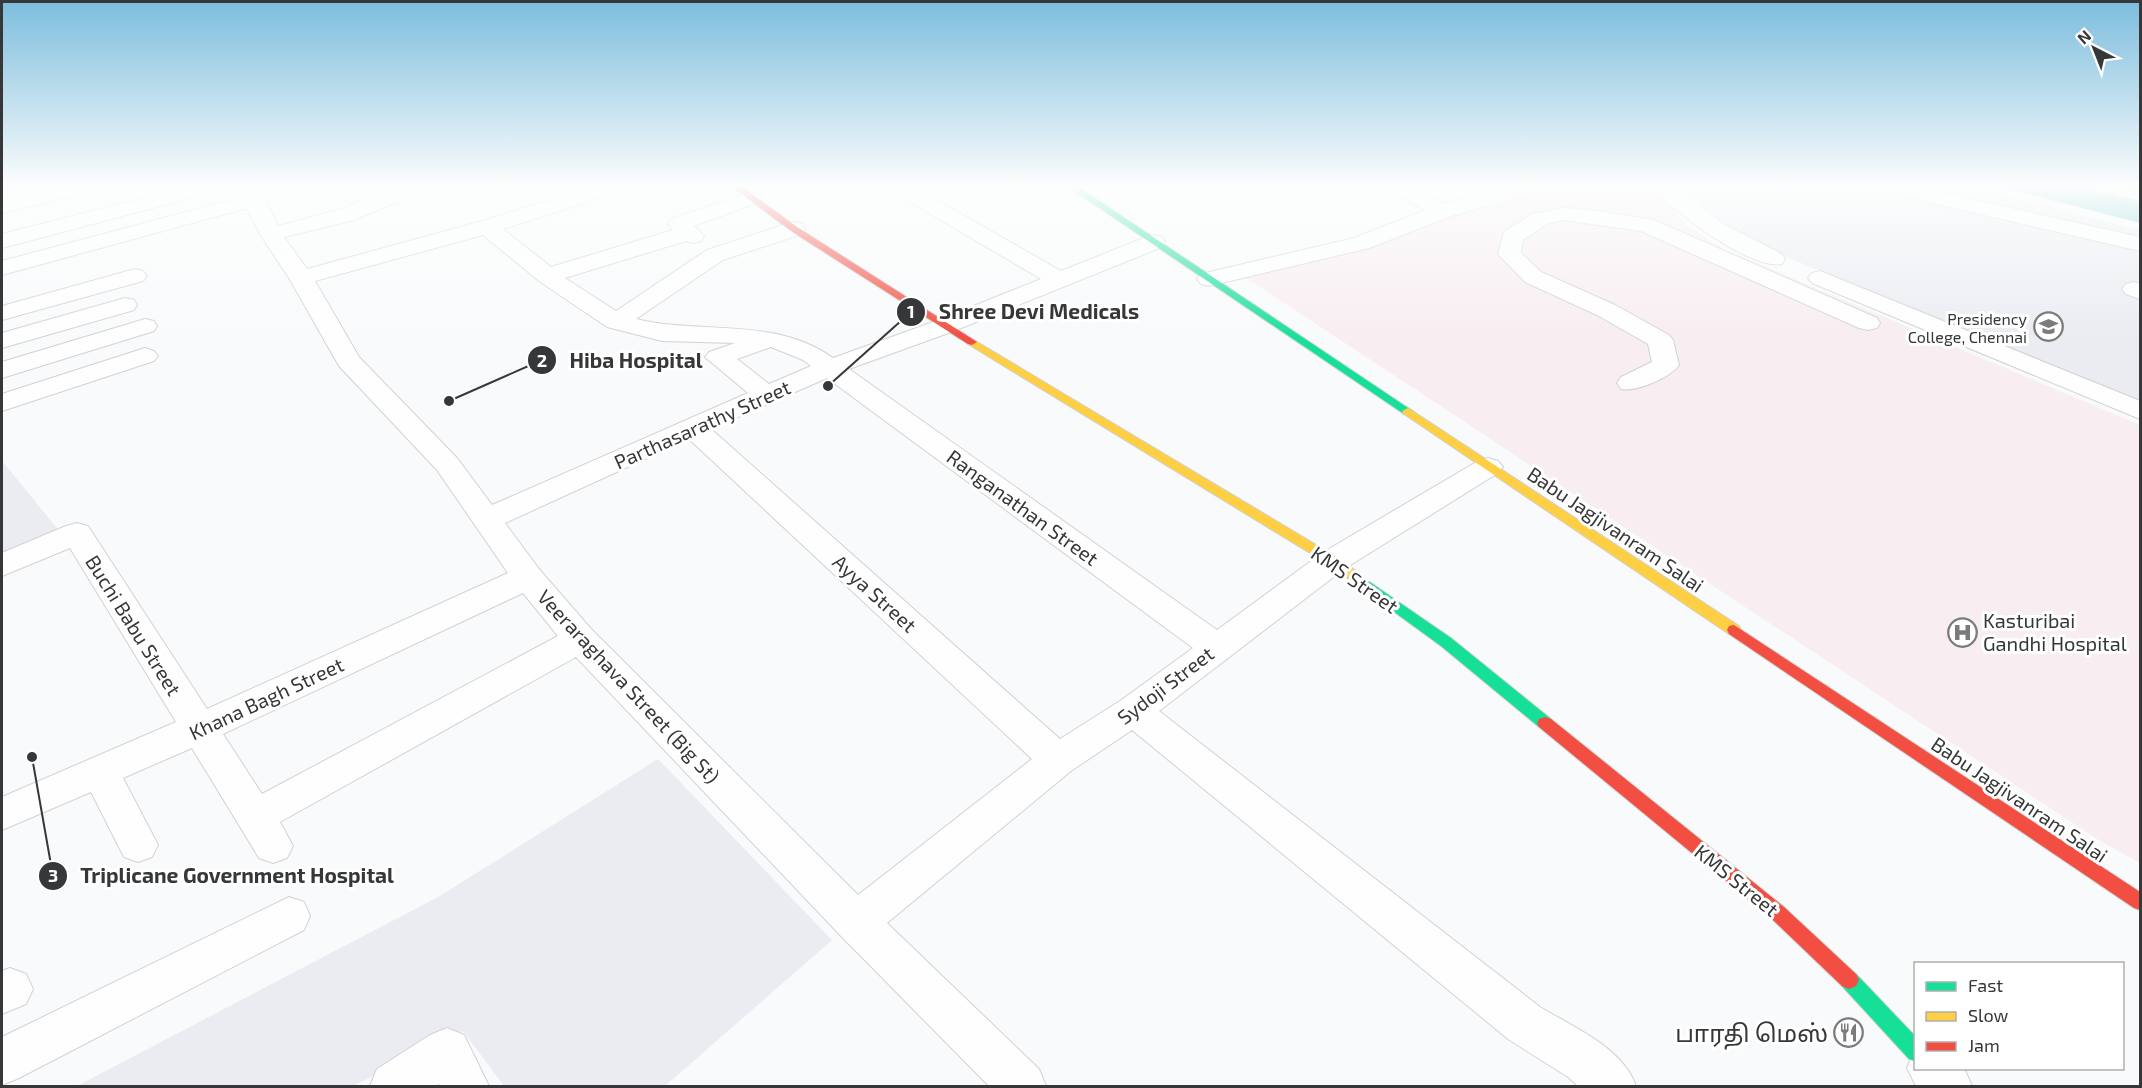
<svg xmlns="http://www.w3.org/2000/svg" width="2142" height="1088" viewBox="0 0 2142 1088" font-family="'Exo 2','Noto Sans Tamil',sans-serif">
  <rect width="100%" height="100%" fill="#f9fafb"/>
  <g fill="#eaecf2">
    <polygon points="1683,186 1969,186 2140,230 2140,403 1772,251 1719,219"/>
    <polygon points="2,461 61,533 2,559"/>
    <polygon points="658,759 832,940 665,1086 504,1086 463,1031 353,1086 77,1086 440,896"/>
  </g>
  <polygon fill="#f8edf0" points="1522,186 1653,186 1688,227 1726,250 2140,425 2140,863 2097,839 1242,275"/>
  <polygon fill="#7acbcc" points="1998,186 2071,186 2140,205 2140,223"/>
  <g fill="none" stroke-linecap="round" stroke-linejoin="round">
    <defs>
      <g id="street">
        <polygon points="64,186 101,186 98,190 2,213 2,201"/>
        <polygon points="190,186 224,186 221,190 2,248 2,234"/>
        <path d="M 239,186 L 259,186 L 278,226 L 338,210 L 398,186 L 418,186 L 411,196 L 354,220 L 284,237 L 307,269 L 479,222 L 596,186 L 627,186 L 624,190 L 503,229 L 551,267 L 673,230 L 668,224 L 671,219 L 745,194 L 752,192 L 759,194 L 762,198 L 759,202 L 694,226 L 704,236 L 701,241 L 693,243 L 686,241 L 565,278 L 616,311 L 707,250 L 786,224 L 794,222 L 802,224 L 805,229 L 802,234 L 723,260 L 636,319 C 702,335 774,316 833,358 L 936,321 L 1041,279 L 890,190 L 887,186 L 912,186 L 1061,271 L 1146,237 L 1154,235 L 1162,237 L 1165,242 L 1162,247 L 954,331 L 849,369 L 1217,630 L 1322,553 L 1478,461 L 1488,458 L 1498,461 L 1503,467 L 1498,473 L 1344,569 L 1159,711 L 1540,1007 C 1573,1027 1623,1048 1636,1086 L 1578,1086 L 1568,1077 L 1508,1039 L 1132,730 L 1071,771 L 887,923 L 1039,1069 L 1046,1086 L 989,1086 L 841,936 L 576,657 L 280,822 L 293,846 L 287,858 L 273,863 L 259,858 L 192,748 L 123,778 L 158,845 L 152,857 L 138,862 L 124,857 L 91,792 L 2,830 L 2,797 L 176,722 L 70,548 L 2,576 L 2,553 L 66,526 L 77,523 L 88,526 L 207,709 L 508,573 L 437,470 L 339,366 L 289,278 L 260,234 L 247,208 L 2,275 L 2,261 L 242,197 ZM 483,235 L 539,281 L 607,327 L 662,341 L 735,343 L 709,352 L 705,357 L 748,393 L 492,505 L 457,458 L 359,357 L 315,281 ZM 771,347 L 803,360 L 811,366 L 769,384 L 737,359 ZM 827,378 L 1193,648 L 1120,701 L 1060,739 L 711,429 ZM 689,439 L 1032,759 L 858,895 L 592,630 L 539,569 L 505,523 ZM 523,593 L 558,636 L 262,794 L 223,734 Z"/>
        <polygon points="1385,186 1411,186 1445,204 1511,186 1544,186 1541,190 1451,216 1369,248 1209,286 1201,284 1197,279 1201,274 1354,238 1426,210 1388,190"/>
        <path d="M 1653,186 L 1675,186 L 1722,223 L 1782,254 L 1785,259 L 1782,264 C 1753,271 1669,210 1653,186 Z"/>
        <polygon points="1892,186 1922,186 1943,193 2140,237 2140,251 1937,204 1895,190"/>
        <path d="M 1563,208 L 1591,210 L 1654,220 L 1877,318 L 1880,323 L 1877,328 L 1868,330 L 1859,328 L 1641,231 L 1563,220 L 1547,224 L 1523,240 L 1521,253 L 1541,272 L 1615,305 L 1669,335 L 1673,340 L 1679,365 C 1670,378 1636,392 1621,389 L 1617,383 L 1621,377 L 1652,362 L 1648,344 L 1597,315 L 1525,282 L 1498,254 L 1504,232 L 1532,214 Z"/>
        <polygon points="135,269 143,271 147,276 143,281 2,320 2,306"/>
        <polygon points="1820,271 2140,401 2140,419 1812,283 1808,278 1812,273"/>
        <polygon points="2134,282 2140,284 2140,299 2126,294 2122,289 2126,284"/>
        <polygon points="125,298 134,300 137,305 134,310 2,348 2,333"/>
        <polygon points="145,319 154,321 157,326 154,331 2,378 2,362"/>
        <polygon points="145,348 154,351 158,356 154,361 2,411 2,394"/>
        <polygon points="289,897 304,902 310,916 304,930 19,1078 2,1085 2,1037"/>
        <polygon points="10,968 26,974 33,989 26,1004 2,1014 2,971"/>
        <polygon points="447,1028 464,1035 489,1086 440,1086 439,1084 435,1086 370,1086 377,1069 430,1035"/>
        <polygon points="1914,1051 1916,1068 1964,1068 1972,1086 1916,1086 1907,1068"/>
      </g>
      <g id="fast">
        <polygon points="1067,186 1077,186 1414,412 1412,414 1404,414"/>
        <polygon points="1358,574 1451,638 1551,719 1553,723 1551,727 1545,729 1539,727 1441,646 1353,582 1351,579"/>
        <polygon points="1849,971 1856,974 1916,1037 1916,1062 1909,1059 1842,986 1839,980 1842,974"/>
      </g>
      <g id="slow">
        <polygon points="2120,186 2140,187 2140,193 2121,188"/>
        <polygon points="972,339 1338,558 1363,576 1365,579 1363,582 1353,582 1328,564 968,344 967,342"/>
        <polygon points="1408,408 1739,626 1741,630 1739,634 1729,634 1404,414 1402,412 1404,410"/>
      </g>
      <g id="jam">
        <polygon points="731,186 741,186 797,227 977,342 972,345 968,344 791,231"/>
        <polygon points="1734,625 2140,892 2140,910 2134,908 1729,634 1727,630 1729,626"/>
        <polygon points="1545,717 1551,719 1784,907 1856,974 1859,980 1856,986 1849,989 1842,986 1772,919 1539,727 1537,723 1539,719"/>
      </g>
    </defs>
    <use href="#street" stroke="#d1d2d3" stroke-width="2"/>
    <use href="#fast" stroke="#d1d2d3" stroke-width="2"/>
    <use href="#slow" stroke="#d1d2d3" stroke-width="2"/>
    <use href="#jam" stroke="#d1d2d3" stroke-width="2"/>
    <use href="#street" fill="#fefefe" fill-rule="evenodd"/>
    <use href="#fast" fill="#16e098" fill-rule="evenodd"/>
    <use href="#slow" fill="#ffcf43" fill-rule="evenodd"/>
    <use href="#jam" fill="#f24e42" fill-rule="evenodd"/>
    <polyline stroke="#c3c3c3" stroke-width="4" points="2075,186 2140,203"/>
  </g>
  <linearGradient id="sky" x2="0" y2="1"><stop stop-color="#7cbddd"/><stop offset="0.55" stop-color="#fcfdfd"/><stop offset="1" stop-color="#fcfdfd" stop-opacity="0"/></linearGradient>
  <rect width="2142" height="338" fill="url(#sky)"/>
  <defs>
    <symbol id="university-ring" viewBox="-11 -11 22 22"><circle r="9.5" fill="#fff" stroke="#7a7b7c" stroke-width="1.5"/><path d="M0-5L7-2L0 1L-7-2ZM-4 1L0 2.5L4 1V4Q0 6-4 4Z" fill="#7a7b7c"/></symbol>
    <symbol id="hospital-ring" viewBox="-11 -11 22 22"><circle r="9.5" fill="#fff" stroke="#7a7b7c" stroke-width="1.5"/><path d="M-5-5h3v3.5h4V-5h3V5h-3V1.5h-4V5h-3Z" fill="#7a7b7c"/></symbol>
    <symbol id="restaurant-ring" viewBox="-11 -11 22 22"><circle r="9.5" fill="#fff" stroke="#7a7b7c" stroke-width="1.5"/><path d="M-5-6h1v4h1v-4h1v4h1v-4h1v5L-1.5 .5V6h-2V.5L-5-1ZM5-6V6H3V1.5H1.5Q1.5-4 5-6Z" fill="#7a7b7c"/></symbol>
  </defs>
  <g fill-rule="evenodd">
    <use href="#university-ring" x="2032" y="310" width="33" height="33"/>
    <use href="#hospital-ring" x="1946" y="616" width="33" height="33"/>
    <use href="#restaurant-ring" x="1832" y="1016" width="33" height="33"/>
  </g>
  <g text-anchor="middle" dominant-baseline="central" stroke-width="6" stroke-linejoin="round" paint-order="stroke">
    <g font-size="16" fill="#363738" stroke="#fff" text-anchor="end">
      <text x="2027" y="318">Presidency<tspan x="2027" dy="18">College, Chennai</tspan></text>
    </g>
    <g font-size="20" fill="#363738" stroke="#fff">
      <text transform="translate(702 424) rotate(-24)">Parthasarathy Street</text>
      <text transform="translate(1023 507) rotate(36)">Ranganathan Street</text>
      <text transform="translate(1616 529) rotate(34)">Babu Jagjivanram Salai</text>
      <text transform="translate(1355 579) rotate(35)">KMS Street</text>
      <text transform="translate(875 593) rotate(42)">Ayya Street</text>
      <text transform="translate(134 625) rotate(58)">Buchi Babu Street</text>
      <text transform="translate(1165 685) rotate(-37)">Sydoji Street</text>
      <text transform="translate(629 686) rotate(47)">Veeraraghava Street (Big St)</text>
      <text transform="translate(266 698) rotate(-25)">Khana Bagh Street</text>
      <text transform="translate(2020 799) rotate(34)">Babu Jagjivanram Salai</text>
      <text transform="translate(1737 880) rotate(39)">KMS Street</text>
    </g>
    <g font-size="20" fill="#363738" stroke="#fff" text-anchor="start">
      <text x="1983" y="620">Kasturibai<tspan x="1983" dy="23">Gandhi Hospital</tspan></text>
    </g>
    <g font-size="24" fill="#363738" stroke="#fff" text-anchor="end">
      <text x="1828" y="1032">பாரதி மெஸ்</text>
    </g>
  </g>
  <path fill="none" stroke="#363738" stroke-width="2" d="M828 386L911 312M449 401L542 360M32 757L53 876"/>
  <g fill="#363738" stroke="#fff" stroke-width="2">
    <circle cx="828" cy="386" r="6"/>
    <circle cx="449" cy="401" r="6"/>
    <circle cx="32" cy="757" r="6"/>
    <circle cx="911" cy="312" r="15"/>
    <circle cx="542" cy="360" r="15"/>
    <circle cx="53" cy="876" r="15"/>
  </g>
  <g font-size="18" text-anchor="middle" font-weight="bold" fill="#fff">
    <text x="911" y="318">1</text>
    <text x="542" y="367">2</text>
    <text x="53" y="882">3</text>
  </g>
  <g font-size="21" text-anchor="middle" font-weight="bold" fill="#363738" stroke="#fff" stroke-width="6" stroke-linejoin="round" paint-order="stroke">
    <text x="1039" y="319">Shree Devi Medicals</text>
    <text x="636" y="368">Hiba Hospital</text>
    <text x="237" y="883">Triplicane Government Hospital</text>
  </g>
  <rect width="2142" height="1088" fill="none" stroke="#363738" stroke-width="6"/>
  <rect x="1914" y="962" width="210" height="108" fill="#ffffff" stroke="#afafaf" stroke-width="1.5"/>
  <rect x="1926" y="982" width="30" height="9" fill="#16e098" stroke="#afafaf" stroke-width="1.5"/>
  <text x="1968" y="992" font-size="18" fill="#363738">Fast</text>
  <rect x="1926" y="1012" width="30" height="9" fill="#ffcf43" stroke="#afafaf" stroke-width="1.5"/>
  <text x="1968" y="1022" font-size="18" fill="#363738">Slow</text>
  <rect x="1926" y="1042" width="30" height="9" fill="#f24e42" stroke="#afafaf" stroke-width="1.5"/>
  <text x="1968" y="1052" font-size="18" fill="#363738">Jam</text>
  <g transform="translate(2094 48) rotate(318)" stroke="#ffffff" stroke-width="4.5" paint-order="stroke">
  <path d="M0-4.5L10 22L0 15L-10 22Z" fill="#363738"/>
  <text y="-9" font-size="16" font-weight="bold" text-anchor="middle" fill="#363738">N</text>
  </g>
</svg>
